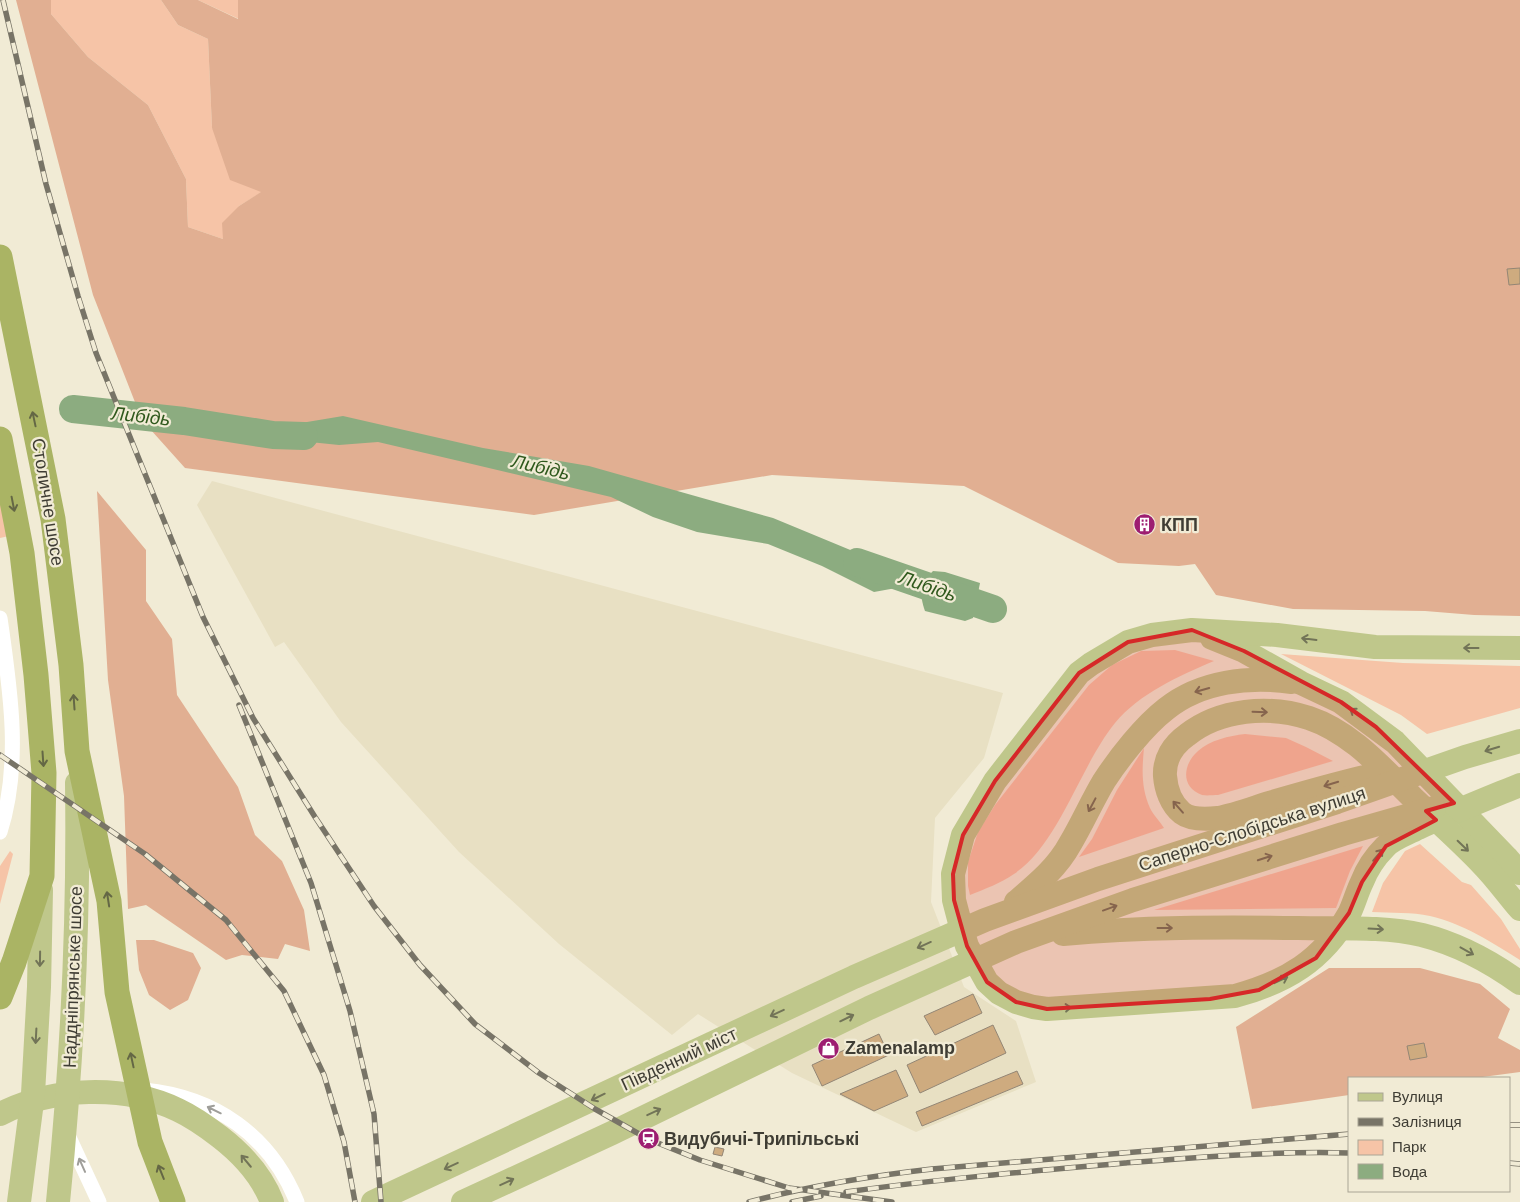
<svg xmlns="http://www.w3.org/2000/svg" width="1520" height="1202" viewBox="0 0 1520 1202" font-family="Helvetica,sans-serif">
  <rect width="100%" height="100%" fill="#f1ebd5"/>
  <polygon fill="#e8e0c3" points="212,481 1003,693 984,758 935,818 931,902 964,987 1016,1021 1036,1082 916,1132 792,1073 698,1014 672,1035 559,944 459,852 341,722 284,642 275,647 197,505"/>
  <g fill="#f6c4a7">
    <polygon points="51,0 161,0 178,25 208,39 212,128 262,192 239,206 223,239 188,227 186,179 148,105 88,57 51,14"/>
    <polygon points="198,0 238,0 239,19"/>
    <polygon points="0,495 9,536 0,538"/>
    <path d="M 1175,650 L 1214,661 C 1179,676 1140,693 1115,723 C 1080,766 1059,844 1014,874 C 1001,883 985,889 970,895 L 968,886 L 968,862 L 978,832 L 995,805 L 1089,685 L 1112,665 L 1141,651 Z"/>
    <polygon points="1281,654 1403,663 1520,666 1520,708 1427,734 1401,715"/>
    <path d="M 1245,734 L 1286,738 L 1306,747 L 1333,761 L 1218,795 C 1213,795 1207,796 1202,795 C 1180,787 1183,764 1198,751 C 1210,740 1229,736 1245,734 Z"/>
    <path d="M 1144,748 C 1142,769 1141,788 1150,808 C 1153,815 1160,821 1164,828 L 1079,857 L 1092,839 L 1117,790 Z"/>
    <path d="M 1420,844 L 1462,882 L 1471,885 L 1501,919 L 1520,949 L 1520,960 C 1493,943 1462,923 1430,916 C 1412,912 1391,913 1372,912 L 1383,883 L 1405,851 Z"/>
    <polygon points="1363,846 1350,871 1336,908 1154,910"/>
    <polygon points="10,851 13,854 0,904 0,866"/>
  </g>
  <g fill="#e1af92">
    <polygon points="16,0 51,0 51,14 88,57 148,105 186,179 188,227 223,239 222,223 239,206 261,192 230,180 212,128 208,39 178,25 161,0 198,0 238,19 238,0 1520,0 1520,616 1474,615 1425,611 1293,609 1216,595 1195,564 1179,566 1118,563 964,486 772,475 534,515 185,468 142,420 93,295"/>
    <polygon points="97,491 146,550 146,601 172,639 177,695 238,787 255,835 282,861 304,910 310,951 285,944 278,959 242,955 226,960 146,905 128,909 124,796 108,680"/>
    <polygon points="136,940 154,940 193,953 201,968 188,1000 170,1010 149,995 139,970"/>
    <polygon points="1329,968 1420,968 1480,984 1510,1009 1498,1038 1520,1050 1520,1072 1475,1078 1349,1078 1349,1095 1252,1109 1236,1027"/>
  </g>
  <g fill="#8cac80">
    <polygon points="343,416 483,448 589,466 773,518 889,566 896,588 874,592 822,566 768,544 697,532 653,517 611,497 472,464 378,442 339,445 300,441 266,439 271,428"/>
    <path d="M 933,571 L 945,572 L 980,583 L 973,618 L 965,621 L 925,611 C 919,594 920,584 933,571 Z"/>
  </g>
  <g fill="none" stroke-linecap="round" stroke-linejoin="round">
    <g stroke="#8cac80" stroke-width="28">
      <polyline points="73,409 184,421 273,435 304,436"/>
      <polyline points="857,562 993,609"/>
    </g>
  </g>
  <g fill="#ceab7f" stroke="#938675">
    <polygon points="1520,268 1520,284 1509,285 1507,269"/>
    <polygon points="1142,517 1150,519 1147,533 1139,531"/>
    <polygon points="973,994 982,1013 935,1035 924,1016"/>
    <polygon points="993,1025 1006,1053 920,1093 907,1065"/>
    <polygon points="879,1034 889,1055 822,1086 812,1065"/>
    <polygon points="1424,1043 1427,1057 1410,1060 1407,1046"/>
    <polygon points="896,1070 908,1096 874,1111 840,1094"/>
    <polygon points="1017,1071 1023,1084 922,1126 916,1112"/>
    <polygon points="715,1147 724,1149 722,1156 713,1154"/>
  </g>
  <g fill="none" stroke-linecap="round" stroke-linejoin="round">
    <g stroke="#fff" stroke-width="15">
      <path d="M 0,618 C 10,688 22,763 0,832"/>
      <path d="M 144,1090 C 215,1097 270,1135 297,1202"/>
      <polyline points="66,1131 99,1202"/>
    </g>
    <g stroke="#bfc78b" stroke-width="24">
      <polyline points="1212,638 1244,651 1301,683 1341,702 1395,742 1506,857 1520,873"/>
      <path d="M 1520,648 L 1375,647 L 1277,635 L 1192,630 L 1152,635 L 1128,642 L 1091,664 L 1079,673 L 995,781 L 963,835 L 953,874 L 954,900 L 960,923 L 967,946 L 987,982 L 999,993 L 1016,1002 L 1033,1007 L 1047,1009 L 1235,996 C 1286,982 1322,961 1349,914 C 1354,904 1357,892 1362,882 C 1367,869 1375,857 1385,847 C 1393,838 1407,834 1418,828 C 1451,813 1486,799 1520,785"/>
      <path d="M 1382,773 C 1344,781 1307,792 1269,803 C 1253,808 1235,815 1218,818 C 1208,819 1191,820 1182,813 C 1171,804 1166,789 1165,776 C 1164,759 1173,745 1187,735 C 1220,709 1269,705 1309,718 C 1351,732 1382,768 1413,798 C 1435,819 1459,840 1481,863 C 1495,877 1507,894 1520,909"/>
      <path d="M 1016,902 C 1036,885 1057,868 1070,844 C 1082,824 1092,801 1104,781 C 1119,758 1144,726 1166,709 C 1201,681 1249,676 1292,682"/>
      <path d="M 1063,934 C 1142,927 1219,927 1298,928 C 1339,929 1382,926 1422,935 C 1458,944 1491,962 1520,983"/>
      <path d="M 0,1114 C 53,1087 124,1084 178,1110 C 193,1117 207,1127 220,1137 C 242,1154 262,1176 272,1202"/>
      <polyline points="19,1202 33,1094 39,987 41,890"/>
      <path d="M 58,1202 C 72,1063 79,923 77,783"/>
      <polyline points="373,1202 854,977 985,920 1098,879 1337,802 1465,757 1520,741"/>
      <polyline points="463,1202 612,1133 869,1008 1016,942 1133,900 1343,834 1434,808"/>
    </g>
    <g stroke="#aab464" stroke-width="25">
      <polyline points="0,257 53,519 71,665 77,751 109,901 117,992 150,1142 173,1202"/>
      <polyline points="0,439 22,553 36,675 44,773 42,876 14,962 0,997"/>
    </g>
    <defs>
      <g id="rail">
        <polyline points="3,0 46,184 78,296 96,353 203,617 253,718 315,817 374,906 420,965 475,1024 539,1073 595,1109 648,1139 700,1160 789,1188 892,1202"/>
        <polyline points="239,705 311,883 350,1011 374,1114 381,1202"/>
        <polyline points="0,755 145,854 226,920 284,991 324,1075 344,1142 355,1202"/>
        <polyline points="1509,1125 1520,1125"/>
        <polyline points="1509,1163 1520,1164"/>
        <path d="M 846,1192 C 939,1179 1032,1171 1125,1163 C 1200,1157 1274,1151 1349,1153"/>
        <path d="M 749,1202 C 809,1186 870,1176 932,1169 L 1349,1134"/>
        <polyline points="792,1202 821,1196"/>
      </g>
    </defs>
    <use href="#rail" stroke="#787467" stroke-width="5.5"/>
    <use href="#rail" stroke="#f1ebd5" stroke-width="4" stroke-dasharray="11" stroke-linecap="butt"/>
  </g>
  <defs><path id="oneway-shaft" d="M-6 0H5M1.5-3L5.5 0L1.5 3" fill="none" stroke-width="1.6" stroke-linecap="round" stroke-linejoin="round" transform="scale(1.25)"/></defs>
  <g stroke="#646745">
    <use href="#oneway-shaft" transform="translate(34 419) rotate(-102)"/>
    <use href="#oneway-shaft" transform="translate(13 504) rotate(79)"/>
    <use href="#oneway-shaft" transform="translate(74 702) rotate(-94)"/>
    <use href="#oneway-shaft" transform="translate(43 759) rotate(86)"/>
    <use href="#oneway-shaft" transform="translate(108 899) rotate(-99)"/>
    <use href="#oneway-shaft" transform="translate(132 1060) rotate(-102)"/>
    <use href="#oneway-shaft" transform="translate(161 1172) rotate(-112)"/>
  </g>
  <g stroke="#727457">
    <use href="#oneway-shaft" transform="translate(1309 639) rotate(-173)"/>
    <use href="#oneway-shaft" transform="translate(1471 648) rotate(-180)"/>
    <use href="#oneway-shaft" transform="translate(1202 690) rotate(164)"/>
    <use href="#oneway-shaft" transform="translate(1260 712) rotate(2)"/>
    <use href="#oneway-shaft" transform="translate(1356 713) rotate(-145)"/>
    <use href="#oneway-shaft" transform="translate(1492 749) rotate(163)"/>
    <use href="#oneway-shaft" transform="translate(1331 784) rotate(163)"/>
    <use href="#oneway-shaft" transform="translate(1092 805) rotate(118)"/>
    <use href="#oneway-shaft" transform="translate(1178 807) rotate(-131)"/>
    <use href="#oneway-shaft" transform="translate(1463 846) rotate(44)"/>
    <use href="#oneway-shaft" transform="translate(1378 855) rotate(-50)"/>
    <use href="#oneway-shaft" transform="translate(1265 858) rotate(-18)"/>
    <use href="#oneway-shaft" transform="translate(1110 908) rotate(-20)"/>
    <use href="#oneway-shaft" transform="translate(1165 928)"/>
    <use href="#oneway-shaft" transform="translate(1376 929) rotate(3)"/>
    <use href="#oneway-shaft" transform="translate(924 945) rotate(156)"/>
    <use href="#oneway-shaft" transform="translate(1467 951) rotate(29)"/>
    <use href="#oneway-shaft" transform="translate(40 959) rotate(91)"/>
    <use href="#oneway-shaft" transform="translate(1281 980) rotate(-25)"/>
    <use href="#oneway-shaft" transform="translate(1064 1008) rotate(-4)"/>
    <use href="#oneway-shaft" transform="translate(777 1013) rotate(155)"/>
    <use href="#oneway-shaft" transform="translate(847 1018) rotate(-26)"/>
    <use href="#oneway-shaft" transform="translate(36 1036) rotate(93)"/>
    <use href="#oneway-shaft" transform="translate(598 1097) rotate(154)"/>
    <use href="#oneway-shaft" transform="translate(654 1112) rotate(-25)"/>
    <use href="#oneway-shaft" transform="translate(246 1161) rotate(-130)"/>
    <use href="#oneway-shaft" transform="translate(451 1166) rotate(155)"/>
    <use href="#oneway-shaft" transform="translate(507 1182) rotate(-25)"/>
  </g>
  <g stroke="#9f9e9a">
    <use href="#oneway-shaft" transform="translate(214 1110) rotate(-154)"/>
    <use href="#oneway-shaft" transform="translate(82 1165) rotate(-114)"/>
  </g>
  <path fill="#d62828" fill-opacity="0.2" stroke="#d62828" stroke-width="4" stroke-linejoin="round" d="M 1192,630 L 1244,651 L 1341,702 L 1376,727 L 1454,803 L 1426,811 L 1436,820 L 1386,846 L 1362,882 L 1349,913 L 1316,958 L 1259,990 L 1210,999 L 1047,1009 L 1016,1002 L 987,982 L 967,946 L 954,900 L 953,874 L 963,835 L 995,781 L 1079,673 L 1128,642 Z"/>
  <defs>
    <symbol id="building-disc" viewBox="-11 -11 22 22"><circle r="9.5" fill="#9d1d71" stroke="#f1ebd5"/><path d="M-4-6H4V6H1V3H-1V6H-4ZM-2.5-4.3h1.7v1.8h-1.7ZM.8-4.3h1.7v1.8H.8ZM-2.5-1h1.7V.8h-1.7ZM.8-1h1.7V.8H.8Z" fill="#fff"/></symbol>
    <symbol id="shop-disc" viewBox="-11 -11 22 22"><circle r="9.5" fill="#9d1d71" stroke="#f1ebd5"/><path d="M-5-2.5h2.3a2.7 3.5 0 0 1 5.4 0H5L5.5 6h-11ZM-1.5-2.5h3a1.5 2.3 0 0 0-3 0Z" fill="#fff"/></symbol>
    <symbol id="station-disc" viewBox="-11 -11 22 22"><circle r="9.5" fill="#9d1d71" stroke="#f1ebd5"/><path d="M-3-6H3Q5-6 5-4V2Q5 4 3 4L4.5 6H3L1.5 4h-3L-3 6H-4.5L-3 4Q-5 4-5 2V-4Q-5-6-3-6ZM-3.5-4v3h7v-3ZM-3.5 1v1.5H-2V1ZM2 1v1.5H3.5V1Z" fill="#fff"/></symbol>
  </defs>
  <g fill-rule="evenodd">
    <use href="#building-disc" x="1132" y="512" width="25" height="25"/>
    <use href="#shop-disc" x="816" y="1036" width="25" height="25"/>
    <use href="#station-disc" x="636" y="1126" width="25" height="25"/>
  </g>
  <g text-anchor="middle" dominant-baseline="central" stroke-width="4.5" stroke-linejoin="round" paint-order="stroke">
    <g font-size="18" fill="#3f3d34" stroke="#f1ebd5">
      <text transform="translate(48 502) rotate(81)">Столичне шосе</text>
      <text transform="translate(1252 829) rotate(-18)">Саперно-Слобідська вулиця</text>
      <text transform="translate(73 977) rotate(-88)">Наддніпрянське шосе</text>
      <text transform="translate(679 1059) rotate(-25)">Південний міст</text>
    </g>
    <g font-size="18" font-weight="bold" fill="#3f3d34" stroke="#f1ebd5" text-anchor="start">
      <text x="1161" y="525">КПП</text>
      <text x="845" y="1048">Zamenalamp</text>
      <text x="664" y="1139">Видубичі-Трипільські</text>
    </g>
    <g font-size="19" font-style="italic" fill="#30591d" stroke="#f1ebd5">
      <text transform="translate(141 416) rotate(6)">Либідь</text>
      <text transform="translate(541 467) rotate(13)">Либідь</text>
      <text transform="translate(928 586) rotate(19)">Либідь</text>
    </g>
  </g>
  <rect x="1348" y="1077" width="162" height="115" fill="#f1ebd5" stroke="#aaa595"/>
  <rect x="1358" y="1093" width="25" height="8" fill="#bfc78b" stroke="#aaa595"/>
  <text x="1392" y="1102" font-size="15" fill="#3f3d34">Вулиця</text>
  <rect x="1358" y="1118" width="25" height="8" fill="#787467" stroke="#aaa595"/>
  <text x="1392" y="1127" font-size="15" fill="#3f3d34">Залізниця</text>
  <rect x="1358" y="1140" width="25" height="15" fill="#f6c4a7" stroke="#aaa595"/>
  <text x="1392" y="1152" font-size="15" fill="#3f3d34">Парк</text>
  <rect x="1358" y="1164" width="25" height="15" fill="#8cac80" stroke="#aaa595"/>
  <text x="1392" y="1177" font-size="15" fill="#3f3d34">Вода</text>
</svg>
